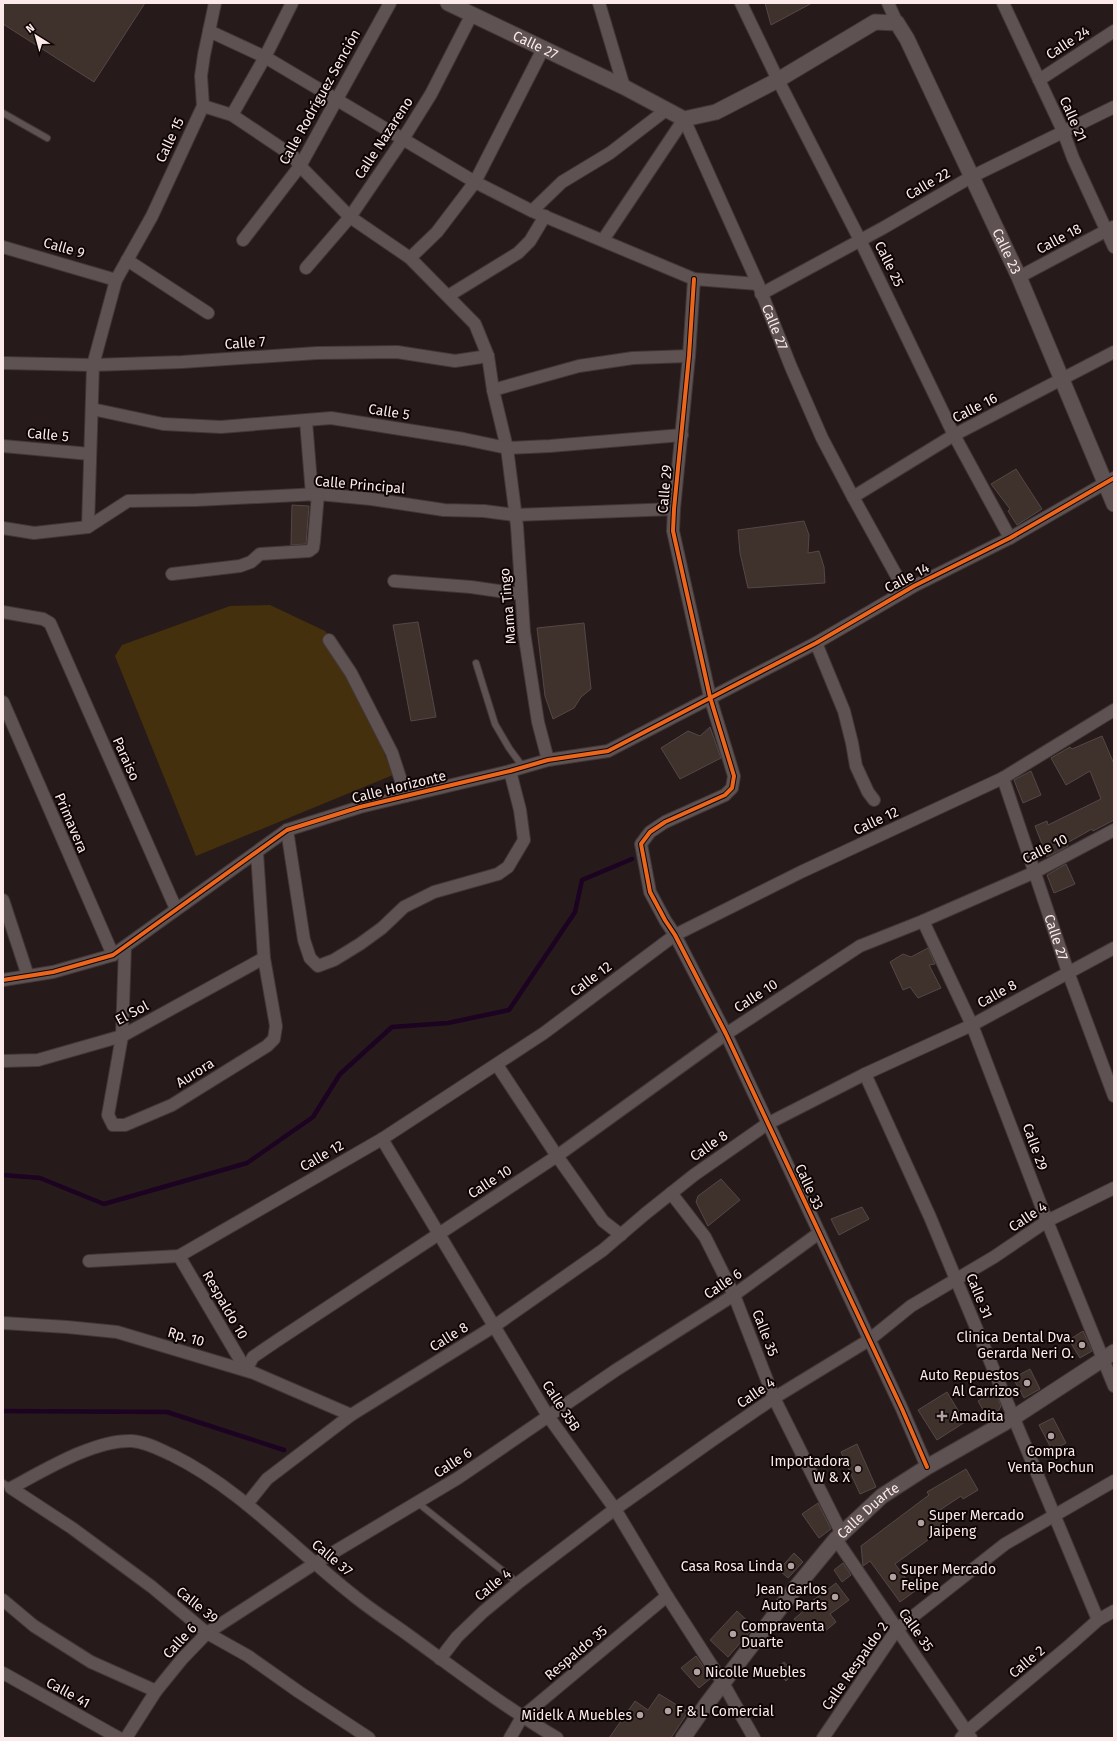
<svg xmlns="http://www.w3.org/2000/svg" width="1117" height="1741" viewBox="0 0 1117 1741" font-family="'Fira Sans',sans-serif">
  <rect width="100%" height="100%" fill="#271a1a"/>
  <polygon fill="#45300d" points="270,605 325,631 346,658 393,775 196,856 115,656 122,645 230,606"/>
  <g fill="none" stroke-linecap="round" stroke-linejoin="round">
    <g stroke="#1b0321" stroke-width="4.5">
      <polyline points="3,1175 40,1178 104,1204 247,1163 313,1117 340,1074 392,1027 448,1023 509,1010 575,912 582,880 632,859"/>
      <polyline points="3,1411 167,1412 284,1450"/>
    </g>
  </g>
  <g fill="#3f312c" stroke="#544846">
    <polygon points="3,3 145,3 94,82 3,24"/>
    <polygon points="765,3 812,3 771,25"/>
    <polygon points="1016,469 1042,509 1017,525 1008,511 1010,509 991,484"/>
    <polygon points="292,505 309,506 306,544 291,545"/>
    <polygon points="804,521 809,535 808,553 819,551 824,567 825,583 748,588 740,553 738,530"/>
    <polygon points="418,622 436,717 411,721 393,625"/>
    <polygon points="584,623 591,689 581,697 574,708 553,719 545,696 537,628"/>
    <polygon points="710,727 721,758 680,779 661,748 688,731 700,736"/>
    <polygon points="1102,736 1114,764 1114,820 1093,831 1092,829 1067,843 1068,846 1047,857 1035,826 1047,821 1048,825 1101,799 1090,771 1066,785 1051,758 1070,747 1072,749"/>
    <polygon points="1031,771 1041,795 1023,803 1014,780"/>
    <polygon points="1066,864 1075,884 1054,893 1047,875"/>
    <polygon points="928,948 935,964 929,965 941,988 918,998 910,987 903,990 890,962 903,954 911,957"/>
    <polygon points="721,1179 740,1200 708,1226 696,1202 698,1196"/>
    <polygon points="862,1207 869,1219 839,1235 831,1219"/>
    <polygon points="1083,1331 1092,1351 1080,1358 1069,1340"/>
    <polygon points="1030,1369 1040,1389 1024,1398 1013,1378"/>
    <polygon points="995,1391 1001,1406 999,1410 987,1417 978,1401"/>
    <polygon points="947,1392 965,1422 937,1440 918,1410"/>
    <polygon points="1053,1418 1066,1443 1052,1450 1039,1425"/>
    <polygon points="857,1444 876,1487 860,1494 841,1452"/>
    <polygon points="966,1469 978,1490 963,1499 961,1496 937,1512 947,1526 895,1564 915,1591 900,1602 870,1561 863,1566 861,1546 929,1495 927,1492"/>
    <polygon points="818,1503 831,1529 819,1538 802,1514"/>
    <polygon points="794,1553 803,1562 788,1578 779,1570"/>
    <polygon points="843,1563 851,1575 842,1582 834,1570"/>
    <polygon points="836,1583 849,1600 830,1614 836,1622 824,1632 817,1624 805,1633 794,1619 806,1609 804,1607"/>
    <polygon points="737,1611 754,1627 728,1657 710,1640"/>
    <polygon points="696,1656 711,1678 699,1688 681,1668"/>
    <polygon points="784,1662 794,1673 786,1681 775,1670"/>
    <polygon points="659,1694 688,1712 671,1738 609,1738 635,1701 648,1710"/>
  </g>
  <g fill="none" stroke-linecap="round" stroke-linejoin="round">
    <defs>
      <g id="service">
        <polyline points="3,113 47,138"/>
        <polyline points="476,663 495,724 509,748 523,767"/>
        <polyline points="3,1483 11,1488"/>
        <polyline points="418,1503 518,1583"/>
      </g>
      <g id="minor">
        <polyline points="599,3 624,87"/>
        <polyline points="741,3 778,80 860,240 954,435 1010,538"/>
        <polyline points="888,3 897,23"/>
        <polyline points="1003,3 1063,131 1073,158 1114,247"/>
        <polyline points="209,31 265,57 475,182 532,211 694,279 758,284"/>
        <polyline points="1039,80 1114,31"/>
        <polyline points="203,106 232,115 293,156 300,166 350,217 410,258 475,324 488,356 493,390 507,448 517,526 524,632 538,722 548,760"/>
        <polyline points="232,115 265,57 292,3"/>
        <path id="s1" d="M 684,119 L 758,284 L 791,367 L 822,438 L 853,497 L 905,591"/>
        <polyline points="532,211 562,182 610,153 666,110"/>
        <polyline points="243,240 300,166 390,3"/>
        <polyline points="603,240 684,119"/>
        <polyline points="3,247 116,280"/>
        <polyline points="410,258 437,232 475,182 543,49"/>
        <polyline points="127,260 208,313"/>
        <polyline points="306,268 350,217 403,139 431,94 472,14"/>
        <polyline points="1019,277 1113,227"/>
        <polyline points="694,279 689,356 674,509 673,531 710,697 734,776 732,788 725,795 665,822 650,832 641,844 650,892 665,920 675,935 726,1034 902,1409 927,1467"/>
        <polyline points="761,294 883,228 971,177 1114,107"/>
        <polyline points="448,296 518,253 530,241 545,216"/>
        <polyline points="3,363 93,365 182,362 317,353 397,352 455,361 488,356"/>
        <polyline points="493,390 579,366 633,358 689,356"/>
        <polyline points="92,409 163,424 221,427 331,418 464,439 507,448 550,446 682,435"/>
        <polyline points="306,421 312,495"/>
        <polyline points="3,446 90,454"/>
        <polyline points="853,497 954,435 1114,352"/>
        <polyline points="88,527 93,365 116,280 152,216 203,106 201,76 204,55 215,3"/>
        <polyline points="3,528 34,533 88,527 128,501 196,500 318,494 371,499 444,510 484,511 515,515 674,509"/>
        <polyline points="172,574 240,566 251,562 260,554 309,551 313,548 314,541 318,494"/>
        <polyline points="394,581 471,587 520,594"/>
        <polyline points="3,612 43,619 50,623 176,909"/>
        <polyline points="329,640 351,673 392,753 406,796"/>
        <polyline points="816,643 844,711 852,743 856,766 868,792 874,800"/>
        <polyline points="3,702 113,955"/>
        <path id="s2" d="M 1003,778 L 1068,972 L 1114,1096"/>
        <polyline points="287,830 304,940 310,958 318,966 334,960 360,944 382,928 404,907 434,892 498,874 508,867 524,840 520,810 510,771"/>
        <polyline points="3,900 28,976"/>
        <polyline points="923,921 972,1025 1047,1221 1114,1386"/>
        <polyline points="125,947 122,1036 108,1115 113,1125 125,1125 172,1105 267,1046 274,1039 276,1026 264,958 257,853"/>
        <polyline points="3,980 53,972 113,955 287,830 360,807 510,771 548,760 608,751 816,643 914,586 1010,538 1114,478"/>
        <polyline points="3,1061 38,1060 122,1036 264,958"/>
        <polyline points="497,1065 557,1156 603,1221 621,1235"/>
        <polyline points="865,1074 930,1217 1098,1620"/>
        <polyline points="382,1139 548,1416 615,1509 667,1596 723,1683 754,1738"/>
        <polyline points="671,1193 705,1237 734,1295 774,1398 842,1534"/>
        <polyline points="179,1256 246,1370"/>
        <polyline points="89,1261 179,1256 382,1139 544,1033 675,935 801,872 1003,778 1114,710"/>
        <polyline points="3,1323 67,1327 117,1332 254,1373 351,1415"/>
        <polyline points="246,1370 253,1357 278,1340 557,1156 726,1034 860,946 923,921 1035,872 1114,830"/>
        <polyline points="247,1504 267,1479 351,1415 493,1327 603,1250 645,1214 694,1175 767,1124 865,1074 972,1025 1114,948"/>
        <polyline points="836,1539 971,1738"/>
        <polyline points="3,1600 34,1626 91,1662 156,1691"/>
        <polyline points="440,1659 457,1637 483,1612 518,1583 615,1509 714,1439 774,1398 869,1340 911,1306 994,1257 1047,1221 1114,1188"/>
        <polyline points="3,1673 119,1738"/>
        <polyline points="126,1738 156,1691 182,1659 207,1633 314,1564 458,1478 616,1370 734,1295 819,1233"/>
        <path d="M 369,1738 L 299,1692 L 248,1656 L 207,1633 L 152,1587 L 72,1528 L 11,1488 C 43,1471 95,1439 132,1441 C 146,1442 159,1449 172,1455 C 241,1489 293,1548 353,1595 C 371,1610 392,1623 411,1637 C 459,1672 506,1708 557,1738"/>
        <polyline points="510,1738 522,1717 667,1596"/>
        <polyline points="823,1738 897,1629 1005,1544 1114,1481"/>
        <polyline points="961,1738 966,1732 1071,1644 1098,1620 1114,1611"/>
      </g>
      <g id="tertiary">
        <path id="s3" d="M 448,3 L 624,87 L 684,119 L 716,112 L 778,80 L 875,22 L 897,23 L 907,39 L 1019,277 L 1114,504"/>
        <path id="s4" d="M 683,1738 L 706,1705 L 797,1586 L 836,1539 L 882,1496 L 927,1467 L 1013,1418 L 1114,1352"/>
      </g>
    </defs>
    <use href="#service" stroke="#423737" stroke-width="8"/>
    <use href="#minor" stroke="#423737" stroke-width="14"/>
    <use href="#tertiary" stroke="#423737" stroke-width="17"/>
    <use href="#service" stroke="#5e5252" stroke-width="6"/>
    <use href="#minor" stroke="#5e5252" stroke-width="12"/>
    <use href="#tertiary" stroke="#5e5252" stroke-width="15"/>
    <defs>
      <g id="cycleway">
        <polyline points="694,279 689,356 674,509 673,531 710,697 734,776 732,788 725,795 665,822 650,832 641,844 650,892 665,920 675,935 726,1034 902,1409 927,1467"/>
        <polyline points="3,980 53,972 113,955 287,830 360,807 510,771 548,760 608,751 816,643 914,586 1010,538 1114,478"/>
      </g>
    </defs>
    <use href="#cycleway" stroke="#0e0505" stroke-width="6"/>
    <use href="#cycleway" stroke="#eb651d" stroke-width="4"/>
  </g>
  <g fill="#b1a1a1" stroke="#0e0505" stroke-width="1.5">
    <circle cx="1082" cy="1345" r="4"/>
    <circle cx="1027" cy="1383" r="4"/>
    <path d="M940 1410h4v4h4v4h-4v4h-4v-4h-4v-4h4z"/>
    <circle cx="1051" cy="1436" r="4"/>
    <circle cx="858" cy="1469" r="4"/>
    <circle cx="921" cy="1523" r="4"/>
    <circle cx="791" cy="1566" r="4"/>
    <circle cx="893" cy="1577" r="4"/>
    <circle cx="835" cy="1597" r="4"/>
    <circle cx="733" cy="1634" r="4"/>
    <circle cx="697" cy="1672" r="4"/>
    <circle cx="668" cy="1711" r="4"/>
    <circle cx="640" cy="1715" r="4"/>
  </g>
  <g text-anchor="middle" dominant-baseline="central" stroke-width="4" stroke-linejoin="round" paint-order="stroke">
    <g font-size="14" fill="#fce9e9" stroke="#0e0505">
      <text transform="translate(1068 43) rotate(-33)">Calle 24</text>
      <text stroke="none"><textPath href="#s3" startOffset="97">Calle 27</textPath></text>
      <text transform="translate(320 97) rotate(-61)">Calle Rodríguez Sención</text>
      <text transform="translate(1073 119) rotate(66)">Calle 21</text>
      <text transform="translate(384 138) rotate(-57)">Calle Nazareno</text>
      <text transform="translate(170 140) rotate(-65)">Calle 15</text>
      <text transform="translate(928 184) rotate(-30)">Calle 22</text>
      <text transform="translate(1059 239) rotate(-28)">Calle 18</text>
      <text transform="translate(64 248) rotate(16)">Calle 9</text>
      <text stroke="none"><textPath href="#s3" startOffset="754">Calle 23</textPath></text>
      <text transform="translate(889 264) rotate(64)">Calle 25</text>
      <text stroke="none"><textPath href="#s1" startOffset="227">Calle 27</textPath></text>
      <text transform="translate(245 343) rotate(-4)">Calle 7</text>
      <text transform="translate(975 408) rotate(-27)">Calle 16</text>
      <text transform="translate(389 412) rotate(9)">Calle 5</text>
      <text transform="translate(48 435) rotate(5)">Calle 5</text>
      <text transform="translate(360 485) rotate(5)">Calle Principal</text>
      <text transform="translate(665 489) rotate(-85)">Calle 29</text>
      <text transform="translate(907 578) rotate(-28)">Calle 14</text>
      <text transform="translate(508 606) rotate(-95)">Mama Tingo</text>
      <text transform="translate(126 759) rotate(66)">Paraiso</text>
      <text transform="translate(399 787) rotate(-14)">Calle Horizonte</text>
      <text transform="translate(876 821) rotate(-25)">Calle 12</text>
      <text transform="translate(71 823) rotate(67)">Primavera</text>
      <text transform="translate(1045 849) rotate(-27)">Calle 10</text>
      <text stroke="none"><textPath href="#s2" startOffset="168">Calle 27</textPath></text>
      <text transform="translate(591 979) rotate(-37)">Calle 12</text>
      <text transform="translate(997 994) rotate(-29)">Calle 8</text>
      <text transform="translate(756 996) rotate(-33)">Calle 10</text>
      <text transform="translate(132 1013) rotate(-28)">El Sol</text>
      <text transform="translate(195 1073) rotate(-32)">Aurora</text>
      <text transform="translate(709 1146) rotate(-35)">Calle 8</text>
      <text transform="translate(1035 1147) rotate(70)">Calle 29</text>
      <text transform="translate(322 1156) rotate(-30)">Calle 12</text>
      <text transform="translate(490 1182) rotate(-33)">Calle 10</text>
      <text transform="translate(809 1187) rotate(65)">Calle 33</text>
      <text transform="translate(1028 1217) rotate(-33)">Calle 4</text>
      <text transform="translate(723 1284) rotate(-34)">Calle 6</text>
      <text transform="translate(979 1296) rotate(68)">Calle 31</text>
      <text transform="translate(225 1305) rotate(60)">Respaldo 10</text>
      <text transform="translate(765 1333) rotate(69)">Calle 35</text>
      <text transform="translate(186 1337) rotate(16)">Rp. 10</text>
      <text transform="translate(449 1337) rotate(-32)">Calle 8</text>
      <text transform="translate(756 1393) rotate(-34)">Calle 4</text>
      <text transform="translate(561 1406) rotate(57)">Calle 35B</text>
      <text transform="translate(453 1463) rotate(-33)">Calle 6</text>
      <text stroke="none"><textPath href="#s4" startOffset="294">Calle Duarte</textPath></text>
      <text transform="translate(332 1558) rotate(40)">Calle 37</text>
      <text transform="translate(493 1585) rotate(-39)">Calle 4</text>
      <text transform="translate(197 1605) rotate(39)">Calle 39</text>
      <text transform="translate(916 1630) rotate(55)">Calle 35</text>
      <text transform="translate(180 1641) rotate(-47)">Calle 6</text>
      <text transform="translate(576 1653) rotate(-40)">Respaldo 35</text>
      <text transform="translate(1027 1662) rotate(-40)">Calle 2</text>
      <text transform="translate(855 1666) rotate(-55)">Calle Respaldo 2</text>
      <text transform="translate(68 1693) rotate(29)">Calle 41</text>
    </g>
    <g font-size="14" fill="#fce9e9" stroke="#0e0505" text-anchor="end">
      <text x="1074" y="1337">Clinica Dental Dva.<tspan x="1074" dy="16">Gerarda Neri O.</tspan></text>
      <text x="1019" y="1375">Auto Repuestos<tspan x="1019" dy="16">Al Carrizos</tspan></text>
      <text x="951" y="1416" text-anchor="start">Amadita</text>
      <text x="1051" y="1451" text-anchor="middle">Compra<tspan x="1051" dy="16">Venta Pochun</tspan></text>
      <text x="850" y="1461">Importadora<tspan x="850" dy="16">W &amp; X</tspan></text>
      <text x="929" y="1515" text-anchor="start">Super Mercado<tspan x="929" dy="16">Jaipeng</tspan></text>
      <text x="783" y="1566">Casa Rosa Linda</text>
      <text x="901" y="1569" text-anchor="start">Super Mercado<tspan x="901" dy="16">Felipe</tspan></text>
      <text x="827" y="1589">Jean Carlos<tspan x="827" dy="16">Auto Parts</tspan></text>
      <text x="741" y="1626" text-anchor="start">Compraventa<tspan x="741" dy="16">Duarte</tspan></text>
      <text x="705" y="1672" text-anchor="start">Nicolle Muebles</text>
      <text x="676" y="1711" text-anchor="start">F &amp; L Comercial</text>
      <text x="632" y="1715">Midelk A Muebles</text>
    </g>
  </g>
  <rect width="1117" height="1741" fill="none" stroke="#fce9e9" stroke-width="8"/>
  <g transform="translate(36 36) rotate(323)" stroke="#0e0505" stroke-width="3" paint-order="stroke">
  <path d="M0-3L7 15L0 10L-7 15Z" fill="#fce9e9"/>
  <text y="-6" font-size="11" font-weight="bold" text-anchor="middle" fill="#fce9e9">N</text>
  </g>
</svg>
